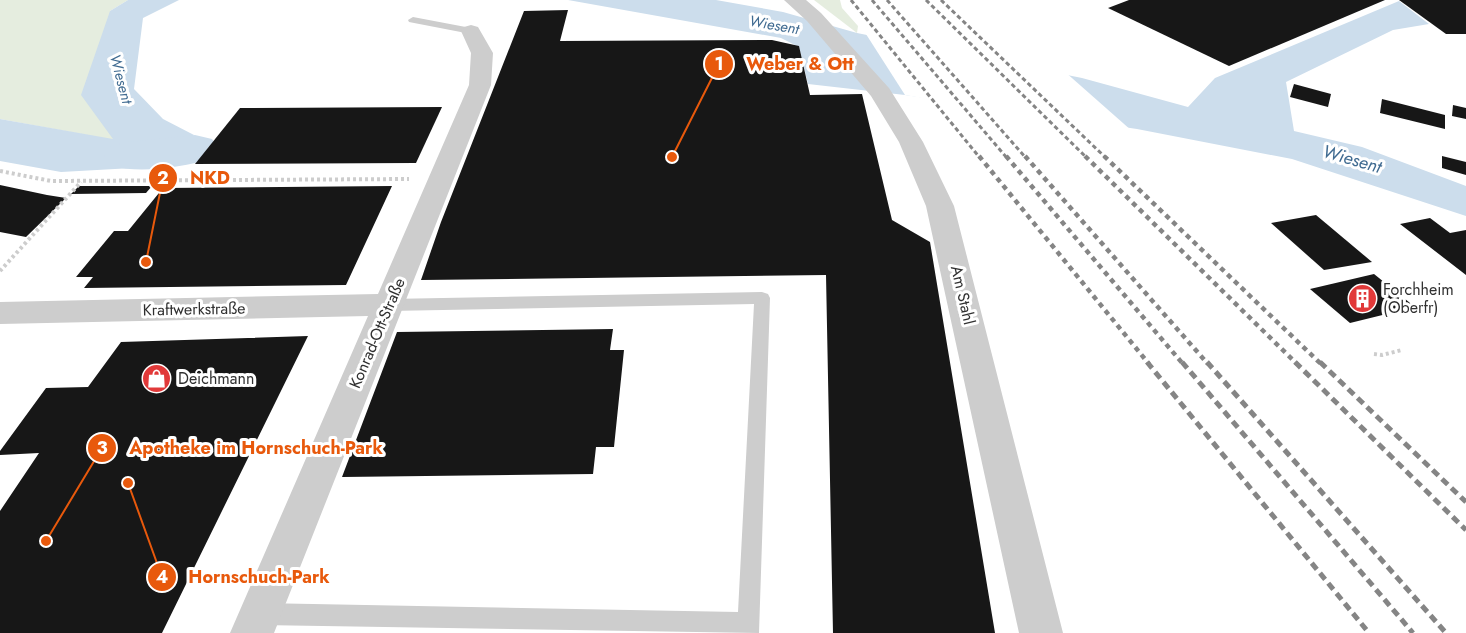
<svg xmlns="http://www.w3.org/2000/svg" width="1466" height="633" viewBox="0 0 1466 633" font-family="Jost,sans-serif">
  <rect width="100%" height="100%" fill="#fff"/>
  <g fill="#e5eddf">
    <polygon points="0,0 128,0 110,11 114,140 0,119"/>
    <polygon points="814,0 840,0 842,8 858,26 857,33"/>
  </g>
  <g fill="#ccddec">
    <polygon points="128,0 179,0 143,18 134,89 163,119 194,135 169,166 61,172 0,161 0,119 113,139 81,95 110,11"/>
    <polygon points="568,0 716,0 783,12 857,33 1082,78 1188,107 1215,78 1399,1 1429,24 1393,30 1286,82 1294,131 1362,147 1466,186 1466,216 1292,159 1137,129 905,95 808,84 799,47 781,38"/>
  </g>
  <polygon fill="#fff" points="864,31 1064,71 1132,131 984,109 905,95"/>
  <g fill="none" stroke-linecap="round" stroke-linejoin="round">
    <path fill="#ccddec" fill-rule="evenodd" d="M 195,135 L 212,139 L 219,149 L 212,159 C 181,167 142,174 111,166 L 104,156 L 111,146 L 128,142 Z"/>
  </g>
  <g fill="#171717">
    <polygon points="1129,0 1385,0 1229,66 1108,8"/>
    <polygon points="1399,0 1466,0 1466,34 1446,34"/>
    <polygon points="568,10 560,41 772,40 799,46 810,95 862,94 892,220 930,242 995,633 833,633 826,275 421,280 441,222 524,11"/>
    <polygon points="1294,84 1331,94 1328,107 1290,97"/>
    <polygon points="1382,99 1445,115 1445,129 1380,113"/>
    <polygon points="1453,105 1466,108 1466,119 1452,116"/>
    <polygon points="442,107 416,163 195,164 240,108"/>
    <polygon points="1442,156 1466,162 1466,175 1442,168"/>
    <polygon points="0,185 47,195 66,198 26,237 0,232"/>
    <polygon points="79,186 152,186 146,193 71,194"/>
    <polygon points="392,186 346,285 84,288 93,277 76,277 114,231 128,231 163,188"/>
    <polygon points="1316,215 1372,262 1324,270 1271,223"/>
    <polygon points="1430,218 1450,233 1466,230 1466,275 1400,224"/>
    <polygon points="1374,274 1415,307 1350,323 1310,289"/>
    <polygon points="613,329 610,350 624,350 614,447 596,447 593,474 342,477 397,332"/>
    <polygon points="308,336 162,633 0,633 0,511 39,453 0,455 0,451 46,388 88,387 121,342"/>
  </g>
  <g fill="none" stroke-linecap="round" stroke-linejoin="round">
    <g stroke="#cdcdcd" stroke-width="4" stroke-dasharray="3 3" stroke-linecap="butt">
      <polyline points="0,171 51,181 409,179"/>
      <polyline points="0,271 81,182"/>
      <polyline points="1374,354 1382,355 1402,350"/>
    </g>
    <g fill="#cdcdcd" fill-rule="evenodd">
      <polygon points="413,17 471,28 476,31 471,34 409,22 408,20"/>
      <polygon points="762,292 768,294 770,298 759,633 260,625 252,622 249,614 252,606 260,603 738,612 754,304 389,311 383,309 381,305 383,301 389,299"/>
    </g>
    <g fill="#cdcdcd" fill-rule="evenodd">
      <polygon points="784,0 806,0 821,13 889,88 923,142 954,206 1063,633 1019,633 926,206 899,142 871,96 807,21"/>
      <polygon points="471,25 478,27 493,53 491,85 274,633 230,633 368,316 0,324 0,302 378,294 469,85 471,53 461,31 464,27"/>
    </g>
    <g stroke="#858585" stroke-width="3" stroke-dasharray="4.5 3" stroke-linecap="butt">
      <polyline points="851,0 980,158"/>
      <polyline points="872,0 1007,158"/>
      <polyline points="887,0 1026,158"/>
      <polyline points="926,0 1087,158"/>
      <polyline points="941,0 1106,158"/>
    </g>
    <g stroke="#858585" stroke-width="4.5" stroke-dasharray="5 4.5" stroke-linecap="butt">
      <polyline points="979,156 1149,364"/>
      <polyline points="1006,156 1183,364"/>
      <polyline points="1025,156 1208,364"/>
      <polyline points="1085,156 1297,364"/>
      <polyline points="1104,156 1321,364"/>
    </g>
    <g stroke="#858585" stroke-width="5" stroke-dasharray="8 5" stroke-linecap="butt">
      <polyline points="1147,362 1369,633"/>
      <polyline points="1182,362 1413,633"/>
      <polyline points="1207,362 1446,633"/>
      <polyline points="1295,362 1466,530"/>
      <polyline points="1320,362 1466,502"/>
    </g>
  </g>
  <defs>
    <symbol id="building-disc" viewBox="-11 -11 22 22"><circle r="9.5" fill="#e13939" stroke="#fff"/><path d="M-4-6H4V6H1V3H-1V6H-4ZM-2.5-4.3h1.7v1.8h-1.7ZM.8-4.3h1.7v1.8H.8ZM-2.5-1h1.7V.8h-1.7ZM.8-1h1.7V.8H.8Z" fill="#fff"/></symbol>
    <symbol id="shop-disc" viewBox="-11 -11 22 22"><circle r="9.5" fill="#e13939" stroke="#fff"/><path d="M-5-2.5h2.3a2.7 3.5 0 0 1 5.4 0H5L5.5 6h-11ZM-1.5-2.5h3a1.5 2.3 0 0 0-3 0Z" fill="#fff"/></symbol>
  </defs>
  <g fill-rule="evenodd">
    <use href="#building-disc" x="1346" y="282" width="33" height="33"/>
    <use href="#shop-disc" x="140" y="362" width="33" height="33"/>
  </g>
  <g text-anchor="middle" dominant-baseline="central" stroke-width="6" stroke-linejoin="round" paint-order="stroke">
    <g font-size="15" font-style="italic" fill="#406b91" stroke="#fff">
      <text transform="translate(774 25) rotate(10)">Wiesent</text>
      <text transform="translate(121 79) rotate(75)">Wiesent</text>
    </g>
    <g font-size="16" fill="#303030" stroke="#fff" text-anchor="start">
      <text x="1383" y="289">Forchheim<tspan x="1383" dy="18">(Oberfr)</tspan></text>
      <text x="178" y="378">Deichmann</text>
    </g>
    <g font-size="16" fill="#303030" stroke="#fff">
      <text transform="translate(963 295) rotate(77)">Am Stahl</text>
      <text transform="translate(194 309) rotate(-1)">Kraftwerkstraße</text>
      <text transform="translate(377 333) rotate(-67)">Konrad-Ott-Straße</text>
    </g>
    <g font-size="18" font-style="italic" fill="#406b91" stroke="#fff">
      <text transform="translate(1352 159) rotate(16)">Wiesent</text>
    </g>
  </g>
  <path fill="none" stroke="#e8590c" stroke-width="2" d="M672 157L719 64M146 262L163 178M46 541L102 448M128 483L162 577"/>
  <g fill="#e8590c" stroke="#fff" stroke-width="2">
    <circle cx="672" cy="157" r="6"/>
    <circle cx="146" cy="262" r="6"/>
    <circle cx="46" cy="541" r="6"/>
    <circle cx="128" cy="483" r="6"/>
    <circle cx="719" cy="64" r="15"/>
    <circle cx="163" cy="178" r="15"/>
    <circle cx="102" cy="448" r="15"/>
    <circle cx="162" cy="577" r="15"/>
  </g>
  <g font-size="18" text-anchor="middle" font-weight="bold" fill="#fff">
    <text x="719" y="70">1</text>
    <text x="163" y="184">2</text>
    <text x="102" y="454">3</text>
    <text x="162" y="583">4</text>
  </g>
  <g font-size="18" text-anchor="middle" font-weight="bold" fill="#e8590c" stroke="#fff" stroke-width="6" stroke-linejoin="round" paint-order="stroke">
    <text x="800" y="70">Weber &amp; Ott</text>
    <text x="210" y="184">NKD</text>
    <text x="256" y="454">Apotheke im Hornschuch-Park</text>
    <text x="259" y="583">Hornschuch-Park</text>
  </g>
</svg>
